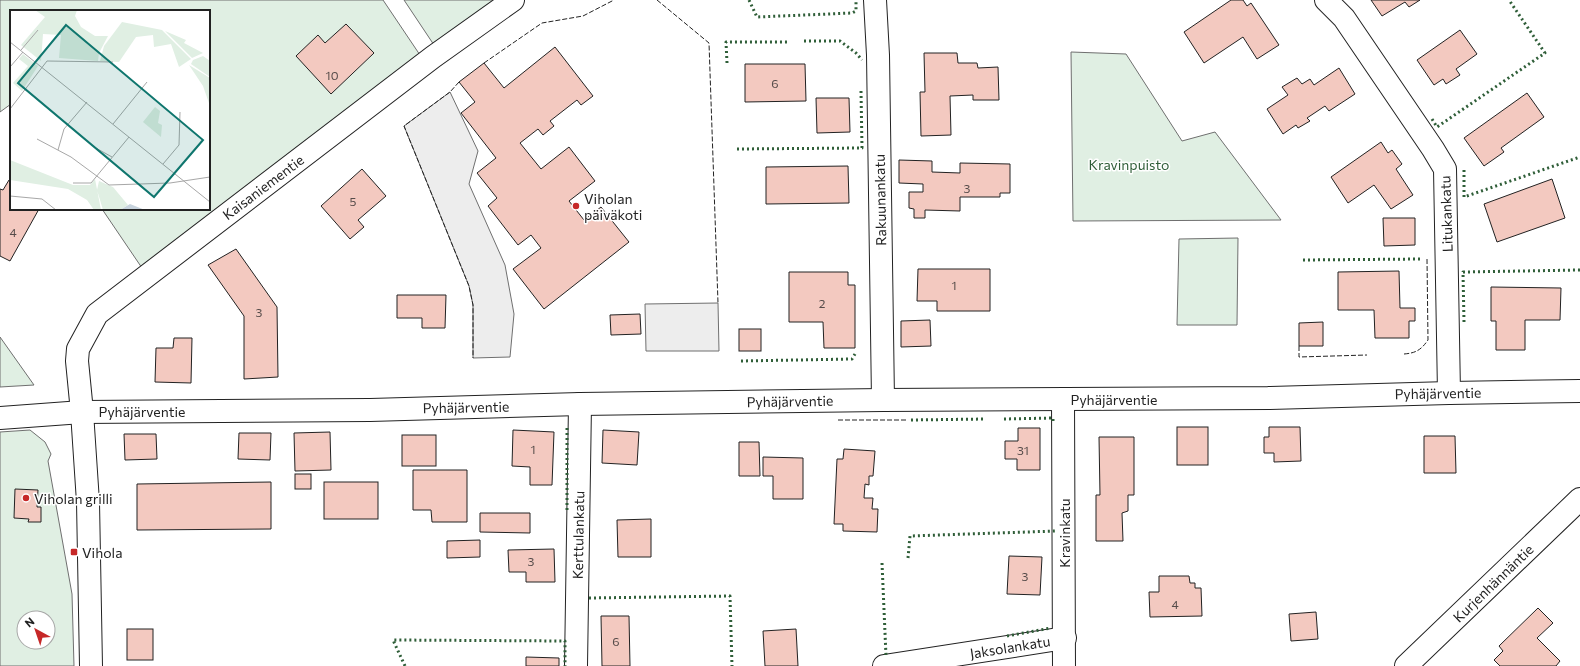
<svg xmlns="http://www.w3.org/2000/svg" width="1580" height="666" viewBox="0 0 1580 666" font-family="Commissioner,sans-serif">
  <rect width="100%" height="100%" fill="#fff"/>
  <g fill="#e0efe3" stroke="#6f6f6f" fill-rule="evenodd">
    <polygon points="0,0 383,0 422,58 142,268 102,209 209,209 209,11 11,11 11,104 0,112"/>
    <polygon points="404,0 500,0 436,48"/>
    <polygon points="1071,52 1126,54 1182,141 1215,132 1281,220 1073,221"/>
    <polygon points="1238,238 1237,325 1177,325 1179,239"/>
    <polygon points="0,337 34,385 0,387"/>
    <path d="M 30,430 L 45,442 L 51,454 L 48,461 L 72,594 L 74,666 L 0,666 L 0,432 ZM 24,618 L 48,618 L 48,642 L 24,642 Z"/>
  </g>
  <g fill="#ededed" stroke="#6f6f6f">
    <polygon points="450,92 478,151 469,184 505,265 514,314 510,357 473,358 473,305 469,286 404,126"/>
    <polygon points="718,303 719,351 646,351 645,304"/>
  </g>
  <g fill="#f3c9c0" stroke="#222">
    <polygon points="1231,0 1243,0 1247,6 1251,3 1279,45 1257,59 1243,37 1204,63 1184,32"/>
    <polygon points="1371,0 1420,0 1409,7 1405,2 1382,16"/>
    <polygon points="346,24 374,53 331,94 296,56 318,35 325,43"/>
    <polygon points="1460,30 1477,54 1456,69 1460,75 1446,84 1443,79 1434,85 1417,60"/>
    <polygon points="555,47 593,96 581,105 577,100 550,121 554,126 543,135 538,129 520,143 541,169 569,147 595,181 569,201 584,220 601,207 629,242 544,309 513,269 541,248 531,235 518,245 488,206 497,198 477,173 496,158 461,113 475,102 459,82 484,63 504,88"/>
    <polygon points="924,53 957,53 958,63 977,63 978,68 998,67 999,100 973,100 973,95 950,96 951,135 921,136 920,92 925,92"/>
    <polygon points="745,64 805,64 806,101 745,102"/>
    <polygon points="1339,68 1355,94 1329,111 1325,106 1307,118 1310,121 1298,128 1296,125 1283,134 1267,109 1288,95 1282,87 1297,78 1302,84 1310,79 1314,85"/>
    <polygon points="1527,93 1544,117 1501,148 1504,152 1484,166 1464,138"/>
    <polygon points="816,98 849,98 850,132 817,133"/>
    <polygon points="1381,142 1388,153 1392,150 1402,164 1396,169 1413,195 1391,209 1374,185 1348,203 1331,177"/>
    <polygon points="899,160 932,161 932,172 960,173 960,163 1010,164 1010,193 1000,193 1000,197 960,197 960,211 925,210 925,218 914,218 914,209 909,208 909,192 923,192 923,184 899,183"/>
    <polygon points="848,166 849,203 766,204 766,167"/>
    <polygon points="362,169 386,196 358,220 364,227 350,239 321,206"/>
    <polygon points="1552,179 1565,218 1497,242 1484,204"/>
    <polygon points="9,180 11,181 11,209 39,209 10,261 0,256 0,189 3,190"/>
    <polygon points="1383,218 1415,218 1415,245 1384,246"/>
    <polygon points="236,249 277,307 278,377 244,379 244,316 208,265"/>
    <polygon points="918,269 990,269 990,311 937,311 937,301 917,301"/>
    <polygon points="1399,271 1400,308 1415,308 1415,321 1409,321 1409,338 1375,338 1374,310 1338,310 1338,272"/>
    <polygon points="789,272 848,272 848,285 855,285 855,348 824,348 823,322 789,322"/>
    <polygon points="1491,287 1561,288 1560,320 1525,320 1525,350 1496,350 1496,321 1491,321"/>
    <polygon points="397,295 446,295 445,328 422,328 422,318 397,318"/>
    <polygon points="640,314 641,334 611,335 610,315"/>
    <polygon points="930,320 931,346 901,347 901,321"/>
    <polygon points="1323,322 1323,346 1299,346 1299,323"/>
    <rect x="739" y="329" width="22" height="22"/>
    <polygon points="174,338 192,338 191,383 155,382 156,348 173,348"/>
    <rect x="1177" y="427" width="31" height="38"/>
    <polygon points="1269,427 1300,427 1301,461 1274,462 1274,453 1264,453 1264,437 1269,437"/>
    <polygon points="1018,428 1040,428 1040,470 1017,470 1017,459 1005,459 1005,441 1018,441"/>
    <polygon points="513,430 554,432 552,485 530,485 530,467 512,466"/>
    <polygon points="603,430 639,432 637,465 602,463"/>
    <polygon points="330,432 331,470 295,471 294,433"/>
    <polygon points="239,433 271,433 270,460 238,459"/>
    <polygon points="124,434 156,434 157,459 125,460"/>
    <rect x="402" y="435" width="34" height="31"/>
    <polygon points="1424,436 1455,436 1456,473 1424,473"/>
    <polygon points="1099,437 1134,437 1134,495 1128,495 1128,511 1122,513 1123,541 1096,541 1096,495 1100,495"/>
    <polygon points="739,442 759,442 760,476 739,476"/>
    <polygon points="844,449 875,451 873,476 869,476 869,485 865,484 864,498 873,498 872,509 878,509 877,532 843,531 843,524 834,524 837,459 843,459"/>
    <polygon points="763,457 803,458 803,499 773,499 773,476 763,476"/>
    <polygon points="413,470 467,470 467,522 432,522 431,510 413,510"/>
    <rect x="295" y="474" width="16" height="15"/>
    <polygon points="271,482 271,529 137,530 137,484"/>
    <rect x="324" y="482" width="54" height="37"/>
    <polygon points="15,489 38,490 37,507 41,507 41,522 28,522 29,519 14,518"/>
    <polygon points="480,513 530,513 530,533 480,532"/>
    <polygon points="651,519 651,557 618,557 617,520"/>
    <polygon points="480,540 480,557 447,558 447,541"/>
    <polygon points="554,549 555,582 526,582 526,572 509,572 508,550"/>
    <polygon points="1009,556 1042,557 1040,595 1007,594"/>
    <polygon points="1159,576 1189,576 1190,583 1195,583 1195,588 1201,588 1202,616 1150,617 1149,592 1159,592"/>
    <polygon points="1538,608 1553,623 1537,638 1560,661 1556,666 1500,666 1494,660 1503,651 1499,646"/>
    <polygon points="1316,612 1318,639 1291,641 1289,614"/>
    <polygon points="601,616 629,616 630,666 602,666"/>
    <rect x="127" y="629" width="26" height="31"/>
    <polygon points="796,629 798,666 765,666 763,631"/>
    <polygon points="526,657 559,658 559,666 526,666"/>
  </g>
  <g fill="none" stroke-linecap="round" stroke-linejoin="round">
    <defs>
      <g id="minor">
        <polyline points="875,0 878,55 883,400"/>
        <polyline points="1326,0 1344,18 1433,149 1445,169 1449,393"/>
        <polyline points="1063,399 1064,666"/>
        <polyline points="0,418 82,412 370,410 580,404 883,400 1268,398 1449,393 1580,391"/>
        <polyline points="91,666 88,502 82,412 77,361 78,349 97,314 433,57 513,0"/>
        <polyline points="576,666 580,404"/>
        <polyline points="884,666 1065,638"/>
        <polyline points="1406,666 1580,499"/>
      </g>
    </defs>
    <use href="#minor" stroke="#222" stroke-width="24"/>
    <use href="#minor" stroke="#fff" stroke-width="22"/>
    <g stroke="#2f5e38" stroke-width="3" stroke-dasharray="2 3" stroke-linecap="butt">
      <polyline points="749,0 757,17 852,13 856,11 856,0"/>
      <polyline points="804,41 840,41 856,53 862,60"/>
      <polyline points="727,63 726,42 788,42"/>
      <polyline points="1432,119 1437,127 1545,53 1509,0"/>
      <polyline points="737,149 862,148 861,91"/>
      <polyline points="1464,170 1464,197 1580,157"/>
      <polyline points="1303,260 1422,259"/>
      <polyline points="1464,322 1463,272 1580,270"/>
      <polyline points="741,361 852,359 855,354"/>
      <polyline points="1004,419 1053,418 1053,421"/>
      <polyline points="911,420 986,419"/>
      <polyline points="567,428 567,510"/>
      <polyline points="908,558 910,536 1056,531 1056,532"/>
      <polyline points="882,563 886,656"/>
      <polyline points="589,598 730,596 732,666"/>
      <polyline points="1007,636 1051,628"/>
      <polyline points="405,666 393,640 565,641 565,666"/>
    </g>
    <g stroke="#222" stroke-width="1" stroke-dasharray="5 2" stroke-linecap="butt">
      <polyline points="657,0 709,43 718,303"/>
      <polyline points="484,63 542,23 583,16 614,0"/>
      <polyline points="459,82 450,92 404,126 469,286 473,305 473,358"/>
      <polyline points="1299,346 1299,357 1367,355"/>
      <path d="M 1404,354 C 1416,353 1421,350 1428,340 L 1427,259"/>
      <polyline points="838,420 906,420"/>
    </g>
  </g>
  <g fill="#c62828" stroke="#fff" stroke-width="1.5">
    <circle cx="576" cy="206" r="4"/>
    <circle cx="26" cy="498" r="4"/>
    <rect x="70" y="548" width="8" height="8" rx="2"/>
  </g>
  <g text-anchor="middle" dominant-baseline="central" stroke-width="3" stroke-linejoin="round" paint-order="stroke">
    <g font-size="12" fill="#564c4a">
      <text x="332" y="75">10</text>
      <text x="775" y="83">6</text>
      <text x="967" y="188">3</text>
      <text x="353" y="201">5</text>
      <text x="13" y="232">4</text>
      <text x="954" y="285">1</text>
      <text x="822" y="303">2</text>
      <text x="259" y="312">3</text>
      <text x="533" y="449">1</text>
      <text x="1023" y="450">31</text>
      <text x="531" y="561">3</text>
      <text x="1025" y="576">3</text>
      <text x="1175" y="604">4</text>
      <text x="616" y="641">6</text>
    </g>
    <g font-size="14" fill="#2f5e38" stroke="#fff">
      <text x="1129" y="164">Kravinpuisto</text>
    </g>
    <g font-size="14" fill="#222" stroke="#fff">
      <text transform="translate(263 187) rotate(-37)">Kaisaniementie</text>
      <text transform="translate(880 200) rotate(-91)">Rakuunankatu</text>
      <text transform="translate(1446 214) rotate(-92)">Litukankatu</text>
      <text transform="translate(1438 393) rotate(-1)">Pyhäjärventie</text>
      <text x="1114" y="399">Pyhäjärventie</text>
      <text transform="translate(790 401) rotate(-1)">Pyhäjärventie</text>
      <text transform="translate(466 407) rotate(-1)">Pyhäjärventie</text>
      <text x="142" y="411">Pyhäjärventie</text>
      <text transform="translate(1064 533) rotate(-90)">Kravinkatu</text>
      <text transform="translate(578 535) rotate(-89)">Kerttulankatu</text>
      <text transform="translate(1493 583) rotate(-44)">Kurjenhännäntie</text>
      <text transform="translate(1010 647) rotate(-9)">Jaksolankatu</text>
    </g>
    <g font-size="14" fill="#222" stroke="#fff" text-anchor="start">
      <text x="584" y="198">Viholan<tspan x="584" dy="16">päiväkoti</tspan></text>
      <text x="34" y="498">Viholan grilli</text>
      <text x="82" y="552">Vihola</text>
    </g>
  </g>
  <g transform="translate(10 10)">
    <rect width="200" height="200" fill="#fff"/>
    <path d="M 25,0 L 67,0 L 65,6 L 71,17 L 85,26 L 98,26 L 89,43 L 88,51 L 49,48 L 51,25 L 33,24 L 31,51 L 11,35 L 35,7 ZM 112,12 L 152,20 L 181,49 L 169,57 L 161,34 L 144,37 L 143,25 L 126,27 L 109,52 L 90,51 L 94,36 ZM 155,21 L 176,30 L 174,33 L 193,43 L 182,48 ZM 13,44 L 28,56 L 12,81 L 3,73 L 18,56 L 9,49 ZM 193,46 L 200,51 L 200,67 L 181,54 L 183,50 ZM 179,55 L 200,68 L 200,96 L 193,76 ZM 145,97 L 150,101 L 148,113 L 152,115 L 151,127 L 133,112 ZM 0,150 L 63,175 L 80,175 L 85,169 L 91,200 L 84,200 L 77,190 L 58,179 L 0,170 ZM 89,171 L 103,177 L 118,195 L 110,200 L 93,200 L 87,180 Z" fill="#e0efe3"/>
    <path d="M 120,194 L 135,200 L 154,200 L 110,200 Z" fill="#c7d3dd"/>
    <path fill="none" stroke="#a7a7a7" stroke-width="1" d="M 0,32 L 200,192M 11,40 L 28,20M 0,57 L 13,42M 0,99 L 37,51 L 103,52M 103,114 L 137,72M 27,129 L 61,147 L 99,175 L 160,173 L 200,167M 84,137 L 102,147M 48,140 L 54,119 L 77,92M 153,154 L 169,135 L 170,102M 63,173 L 81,173 L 119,127M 0,186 L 32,189 L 46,200"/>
    <path fill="#0f766e" fill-opacity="0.15" stroke="#0f766e" stroke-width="2" d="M 56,15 L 193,130 L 144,187 L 8,73 Z"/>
    <rect width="200" height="200" fill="none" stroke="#222" stroke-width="2"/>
  </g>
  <g transform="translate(36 630) rotate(320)"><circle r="19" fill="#ffffff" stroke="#a7a7a7"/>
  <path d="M0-3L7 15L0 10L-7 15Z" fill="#c62828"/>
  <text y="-6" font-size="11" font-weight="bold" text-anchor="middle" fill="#222222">N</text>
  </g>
</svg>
